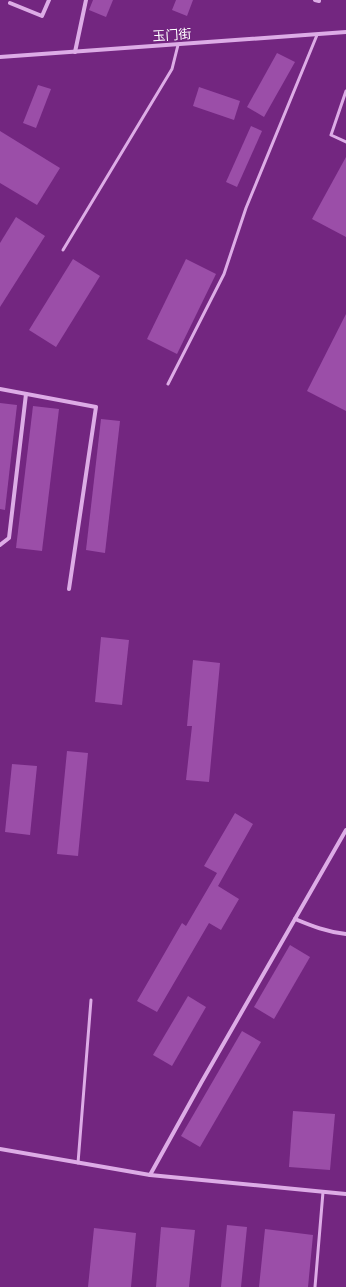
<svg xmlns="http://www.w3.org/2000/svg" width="346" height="1287" viewBox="0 0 346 1287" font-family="'Fira Sans','Noto Sans SC',sans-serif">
  <rect width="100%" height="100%" fill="#732680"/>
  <g fill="#9b4ea8">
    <polygon points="93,0 113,0 106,17 89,10"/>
    <polygon points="176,0 193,0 187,16 172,10"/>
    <polygon points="277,53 295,62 264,117 247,107"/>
    <polygon points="38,85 51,89 36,128 23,123"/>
    <polygon points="199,87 240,101 234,120 193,106"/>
    <polygon points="251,126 262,131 237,187 226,182"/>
    <polygon points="0,131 60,168 37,205 0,183"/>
    <polygon points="346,157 346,237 312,219"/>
    <polygon points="16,217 45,236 0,307 0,243"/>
    <polygon points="73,259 100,276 56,347 29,330"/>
    <polygon points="186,259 216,274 177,354 147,339"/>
    <polygon points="346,314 346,411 307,391"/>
    <polygon points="0,403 17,405 5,510 0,509"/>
    <polygon points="33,406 59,409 42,551 16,548"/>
    <polygon points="101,419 120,421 105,553 86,550"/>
    <polygon points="101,637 129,640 122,705 95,702"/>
    <polygon points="193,660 220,663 209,782 186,780 192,726 187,726"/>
    <polygon points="67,751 88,753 78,856 57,854"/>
    <polygon points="12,764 37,766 30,835 5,832"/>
    <polygon points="235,813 253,824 218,886 239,899 221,930 209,923 157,1012 137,1001 182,923 186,926 217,873 204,866"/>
    <polygon points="290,945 310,957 274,1019 254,1007"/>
    <polygon points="188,996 206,1007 172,1066 153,1055"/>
    <polygon points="242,1031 261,1042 200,1147 181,1136"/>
    <polygon points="293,1111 335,1114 330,1170 289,1167"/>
    <polygon points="227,1225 247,1227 241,1287 221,1287"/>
    <polygon points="161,1227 195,1230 189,1287 156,1287"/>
    <polygon points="94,1228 136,1233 131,1287 88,1287"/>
    <polygon points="265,1229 313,1235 308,1287 259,1287"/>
  </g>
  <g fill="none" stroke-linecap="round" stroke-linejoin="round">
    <g stroke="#ddace6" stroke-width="3">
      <polyline points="346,91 331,135 346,142"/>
      <polyline points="63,250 172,69 178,45"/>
      <polyline points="168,384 224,274 246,208 317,35"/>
      <polyline points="78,1163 91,1000"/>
      <polyline points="315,1287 323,1192"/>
    </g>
    <g stroke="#ddace6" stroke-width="4">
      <polyline points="315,0 319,1"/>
      <polyline points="10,3 42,16 49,0"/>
      <polyline points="75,52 86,0"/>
      <polyline points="0,57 346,32"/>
      <polyline points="0,389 96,407 69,589"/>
      <polyline points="0,545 9,538 26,394"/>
      <path d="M 295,919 C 312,926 327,932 346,934"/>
      <polyline points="0,1149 150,1175 346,1194"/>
      <polyline points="150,1175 201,1083 346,830"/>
    </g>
  </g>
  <g text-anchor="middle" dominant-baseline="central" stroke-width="3" stroke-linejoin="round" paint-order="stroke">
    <g font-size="13" fill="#fff" stroke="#732680">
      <text transform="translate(172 35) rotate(-4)">玉门街</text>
    </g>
  </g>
</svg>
